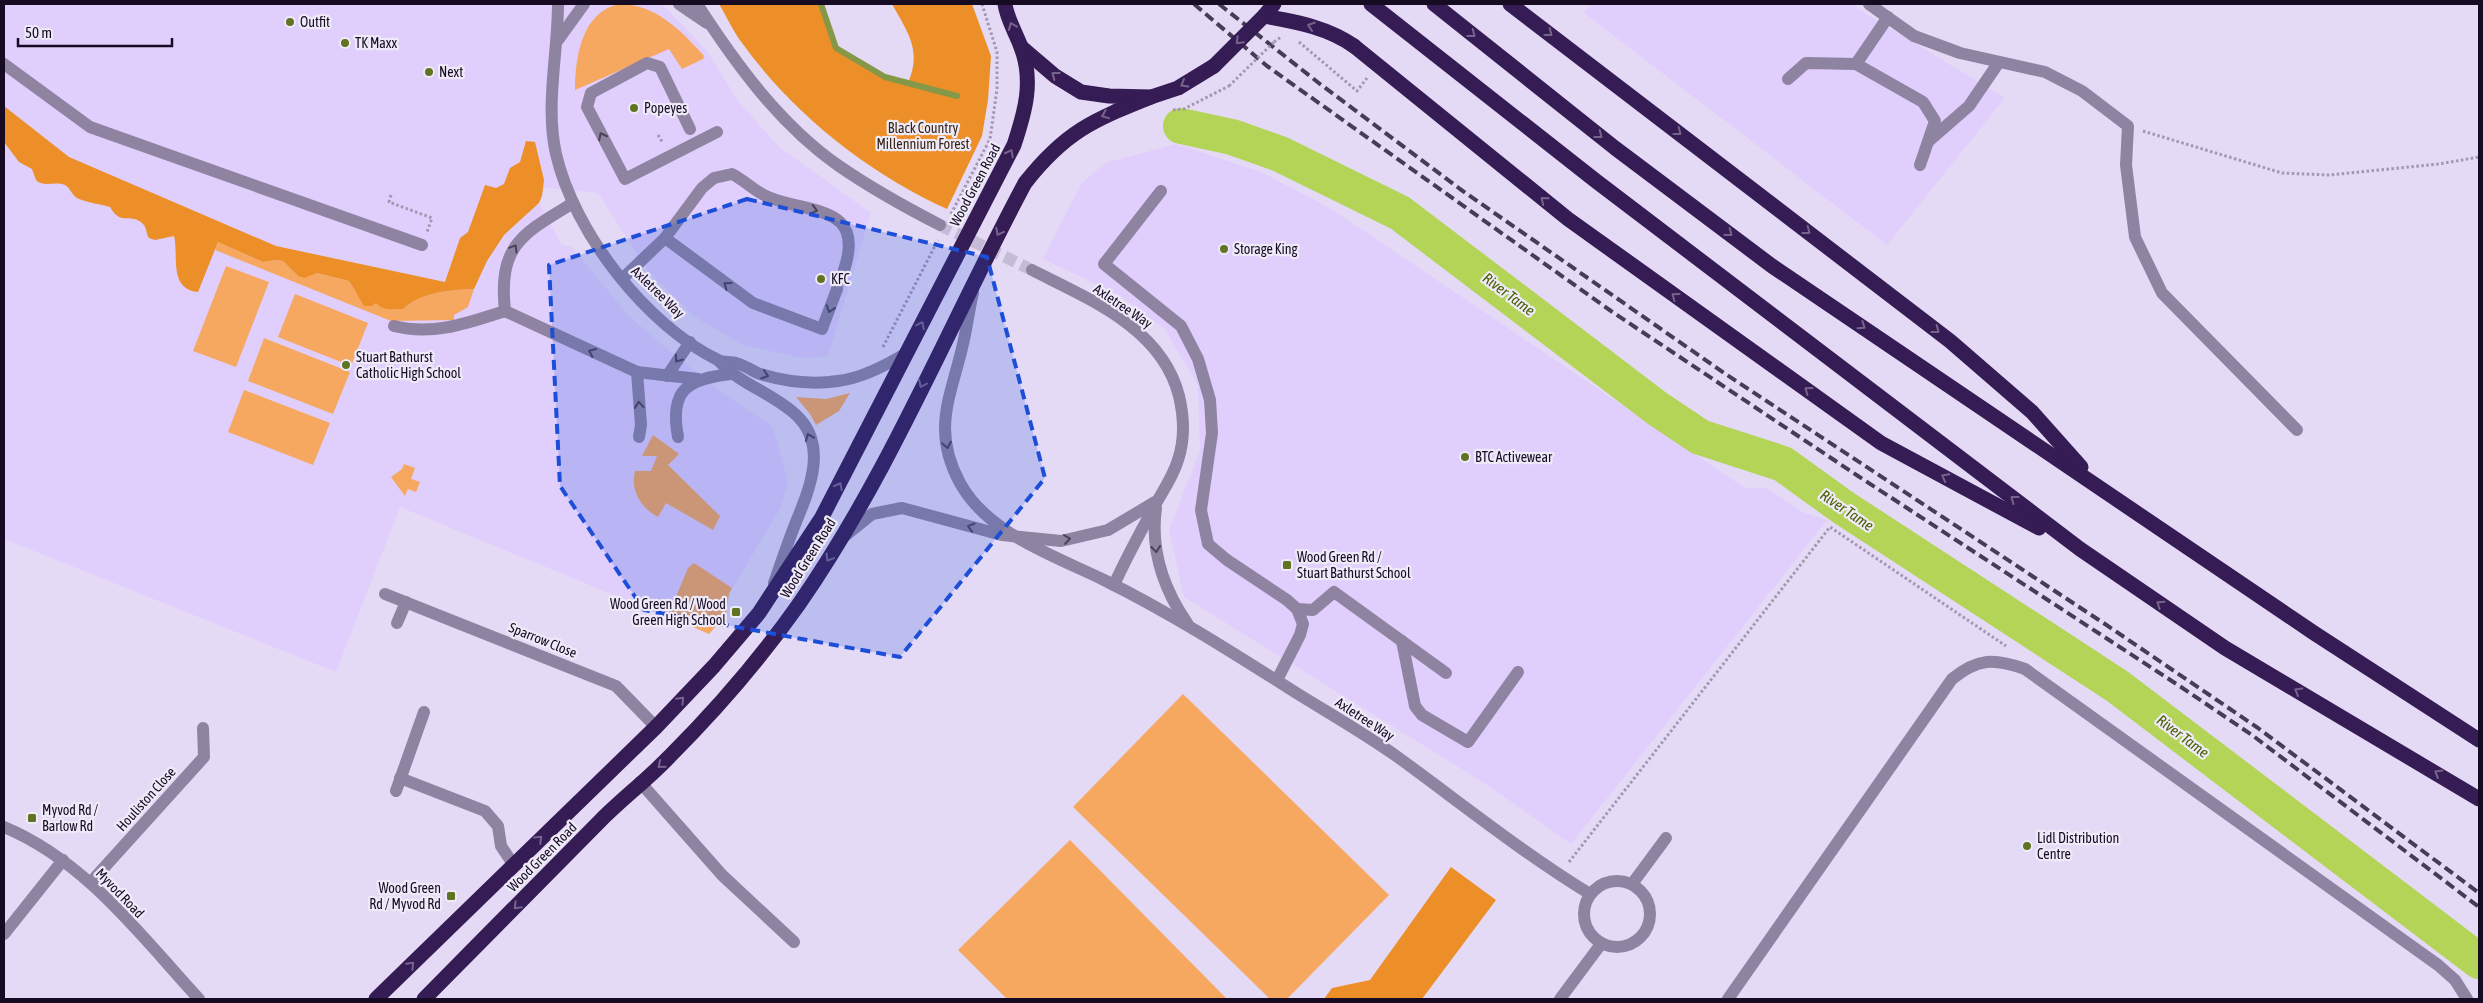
<svg xmlns="http://www.w3.org/2000/svg" width="2483" height="1003" viewBox="0 0 2483 1003" font-family="'Asap Condensed',sans-serif">
  <rect width="100%" height="100%" fill="#e4daf6"/>
  <g fill="#e0cefc">
    <polygon points="4,4 662,4 707,51 738,101 778,146 871,213 828,356 802,358 743,345 695,317 648,271 598,193 545,188 539,203 562,245 572,247 628,315 655,339 721,392 769,424 774,430 788,482 780,509 729,594 726,615 709,634 400,507 336,672 4,539"/>
    <polygon points="1591,4 1854,4 1860,10 2005,98 1887,245 1584,13"/>
    <polygon points="1176,144 1263,173 1333,210 1745,488 1767,488 1802,512 1827,520 1571,844 1489,786 1184,597 1169,529 1200,451 1198,385 1164,328 1119,295 1043,259 1081,184 1105,163"/>
  </g>
  <g fill="#f6a860">
    <path d="M 620,4 C 655,4 682,31 704,56 L 703,59 L 682,69 L 669,49 L 575,90 C 575,57 582,11 620,4 Z"/>
    <path d="M 218,242 L 263,262 L 276,260 L 283,261 L 298,276 L 317,273 L 349,281 L 356,293 L 376,303 L 403,309 C 422,292 449,290 474,289 L 468,307 L 454,315 L 454,320 L 391,321 L 215,250 Z"/>
    <polygon points="226,266 269,282 236,367 193,351"/>
    <polygon points="295,294 368,323 351,366 278,337"/>
    <polygon points="264,338 350,372 333,414 248,381"/>
    <polygon points="244,390 330,423 313,465 228,432"/>
    <polygon points="850,393 839,411 816,425 810,414 796,397 826,399"/>
    <path d="M 653,435 L 679,454 L 668,465 L 720,516 L 713,530 L 666,503 L 658,517 C 641,508 630,491 635,471 L 651,471 L 657,456 L 642,456 Z"/>
    <polygon points="404,464 415,468 411,479 420,482 416,492 408,489 405,496 391,477 402,469"/>
    <polygon points="694,563 732,588 729,594 726,615 709,634 668,616 688,568"/>
    <polygon points="1183,694 1389,895 1287,999 1270,999 1073,807"/>
    <polygon points="1070,840 1227,999 1007,999 958,950"/>
  </g>
  <g fill="#ec8f28">
    <path d="M 719,4 L 821,4 L 836,48 L 885,77 L 908,83 C 922,50 908,33 892,4 L 972,4 L 991,56 L 988,100 L 982,136 L 947,209 C 868,173 794,115 742,43 C 733,31 727,17 719,4 Z"/>
    <path d="M 4,106 L 69,157 L 276,246 L 445,282 L 460,238 L 468,232 L 485,185 L 496,188 L 504,184 L 510,168 L 520,162 L 526,141 L 535,142 L 544,180 L 542,196 L 539,203 L 504,235 L 487,261 L 474,289 C 449,290 422,292 403,309 C 392,309 383,311 376,303 L 371,306 L 364,306 L 349,281 L 317,273 L 304,278 L 298,276 L 283,261 L 276,260 L 263,262 L 218,242 L 198,292 C 168,289 179,255 174,236 L 155,240 L 149,238 C 146,234 147,228 143,224 C 132,212 121,227 110,207 C 100,204 89,203 79,199 C 71,196 71,186 62,184 C 53,182 43,187 36,180 L 32,169 L 19,162 L 4,142 Z"/>
    <polygon points="1451,867 1496,900 1422,999 1324,999 1332,988 1370,980"/>
  </g>
  <g fill="none" stroke-linecap="round" stroke-linejoin="round">
    <polyline stroke="#849847" stroke-width="6" points="821,4 836,48 885,77 957,96"/>
    <polyline stroke="#b3d457" stroke-width="36" points="1181,126 1232,137 1280,154 1400,213 1658,409 1700,437 1783,464 1844,508 2117,686 2479,961"/>
    <g stroke="#c5bbd6" stroke-width="12" stroke-dasharray="12 6" stroke-linecap="butt">
      <polyline points="940,225 1032,270"/>
      <polyline points="837,289 844,270"/>
    </g>
    <g stroke="#a197b1" stroke-width="3" stroke-dasharray="2.5 2.5" stroke-linecap="butt">
      <polyline points="1274,42 1281,37"/>
      <polyline points="1299,42 1357,91 1367,78"/>
      <polyline points="1173,110 1184,109 1229,86"/>
      <polyline points="2143,131 2282,173 2329,175 2439,164 2479,157"/>
      <polyline points="658,135 663,143"/>
      <polyline points="391,195 389,202 432,218 427,232"/>
      <polyline points="951,214 990,139 997,89 997,52 982,4"/>
      <polyline points="883,347 938,240"/>
      <polyline points="1569,862 1830,527 2006,646"/>
    </g>
    <g stroke="#8e83a0" stroke-width="12">
      <path d="M 558,4 C 558,53 545,106 556,154 C 574,232 646,325 718,360 C 723,363 730,361 736,363 C 745,365 752,371 760,374 C 786,382 811,385 838,381 C 863,378 887,365 908,352"/>
      <polyline points="679,4 707,23"/>
      <path d="M 697,4 C 736,64 779,124 839,166 C 871,188 905,207 940,225"/>
      <polyline points="1869,4 1914,36 1960,53 2045,72 2082,91 2128,126 2126,165 2135,237 2162,293 2297,430"/>
      <polyline points="1888,17 1856,64 1923,102 1935,121 1920,165"/>
      <polyline points="558,40 584,4"/>
      <polyline points="4,64 90,127 422,245"/>
      <polyline points="1788,79 1806,63 1856,64"/>
      <polyline points="690,129 660,67 647,63 591,93 587,107 625,179 717,132"/>
      <polyline points="1930,140 1969,106 1999,62"/>
      <polyline points="1161,191 1104,264 1181,326 1198,359 1210,400 1212,433 1201,510 1208,544 1227,560 1287,600 1297,609 1303,624 1300,635 1277,680"/>
      <path d="M 573,203 C 522,234 498,245 505,311 L 637,372 L 698,379"/>
      <polyline points="665,238 753,303 822,329 837,289"/>
      <path d="M 1032,270 C 1089,299 1162,328 1179,396 C 1184,417 1185,439 1178,460 C 1173,477 1162,492 1154,507 C 1140,533 1126,558 1114,585"/>
      <path d="M 622,279 L 665,238 L 702,188 L 714,178 L 732,174 C 744,180 757,193 768,197 C 809,214 866,204 844,270"/>
      <path d="M 973,293 C 969,310 967,327 963,344 C 951,397 931,429 960,483 C 988,534 1055,556 1104,580 C 1171,613 1235,654 1298,694 C 1332,715 1367,735 1399,758 C 1462,804 1523,853 1590,894"/>
      <path d="M 394,326 C 433,336 468,323 505,311"/>
      <path d="M 719,361 C 740,384 770,392 794,413 C 829,443 810,488 796,522 C 788,542 781,563 774,583"/>
      <polyline points="637,372 641,425 639,437"/>
      <polyline points="667,376 690,342"/>
      <path d="M 678,437 C 669,389 688,379 731,374"/>
      <path d="M 1156,508 C 1150,551 1163,588 1187,623"/>
      <polyline points="846,535 872,514 902,508 1002,535 1061,541 1108,530 1155,502"/>
      <polyline points="385,594 616,686 656,727"/>
      <polyline points="1297,609 1313,610 1334,592 1446,673"/>
      <polyline points="397,623 406,602"/>
      <polyline points="1402,641 1415,706 1422,715 1468,742 1518,672"/>
      <polyline points="400,778 485,811 498,826 501,846 513,864"/>
      <polyline points="640,782 722,875 794,942"/>
      <polyline points="396,791 424,712"/>
      <path d="M 4,827 C 86,861 141,936 199,999"/>
      <circle cx="1617" cy="914" r="33"/>
      <polyline points="91,882 204,757 203,728"/>
      <polyline points="1632,884 1666,838"/>
      <polyline points="4,934 63,860"/>
      <polyline points="1560,999 1601,944"/>
      <path d="M 1728,999 L 1952,679 C 1978,658 1994,658 2025,669 L 2438,965 L 2455,980 L 2467,999"/>
    </g>
    <g stroke="#361c54" stroke-width="15">
      <path d="M 1274,4 L 1264,16 C 1296,22 1327,27 1354,46"/>
      <polyline points="1434,4 1615,148 1772,266 2314,633 2479,740"/>
      <polyline points="1510,4 1950,341 2032,412 2081,467"/>
      <polyline points="1021,47 1055,76 1081,92 1109,96 1151,97 1178,88 1214,66"/>
      <path d="M 376,999 L 656,727 L 714,666 L 759,613 L 822,517 L 1014,145 C 1025,112 1034,81 1021,47 C 1016,33 1007,19 1005,4"/>
      <path d="M 424,999 C 483,939 542,879 601,820 C 623,798 648,779 669,757 C 716,710 761,658 799,604 C 890,473 950,323 1025,183 C 1065,132 1093,120 1151,97"/>
    </g>
    <g stroke="#473c55" stroke-width="4" stroke-dasharray="10 5" stroke-linecap="butt">
      <polyline points="1194,4 1267,66 1611,311 1858,476 2181,687 2252,735 2479,907"/>
      <polyline points="1219,4 1320,84 1460,189 1727,375 2105,624 2258,728 2479,893"/>
    </g>
    <polyline stroke="#a197b1" stroke-width="3" stroke-dasharray="2.5 2.5" stroke-linecap="butt" points="1229,86 1274,42"/>
    <g stroke="#361c54" stroke-width="15">
      <polyline points="1371,4 1596,181 2080,549 2225,648 2479,799"/>
      <polyline points="1354,46 1568,219 1881,443 2039,528"/>
      <polyline points="1214,66 1264,16"/>
    </g>
  </g>
  <defs><path id="oneway-chevron" d="M-2-3.5L2.5 0L-2 3.5" fill="none" stroke-width="1.6" stroke-linecap="round" stroke-linejoin="round" transform="scale(1.25)"/></defs>
  <g stroke="#77648d">
    <use href="#oneway-chevron" transform="translate(1012 26) rotate(-113)"/>
    <use href="#oneway-chevron" transform="translate(1311 26) rotate(-162)"/>
    <use href="#oneway-chevron" transform="translate(1549 33) rotate(37)"/>
    <use href="#oneway-chevron" transform="translate(1472 34) rotate(38)"/>
    <use href="#oneway-chevron" transform="translate(1239 41) rotate(135)"/>
    <use href="#oneway-chevron" transform="translate(1055 75) rotate(-143)"/>
    <use href="#oneway-chevron" transform="translate(1184 84) rotate(150)"/>
    <use href="#oneway-chevron" transform="translate(1105 115) rotate(158)"/>
    <use href="#oneway-chevron" transform="translate(1678 132) rotate(37)"/>
    <use href="#oneway-chevron" transform="translate(1599 135) rotate(38)"/>
    <use href="#oneway-chevron" transform="translate(1010 153) rotate(-63)"/>
    <use href="#oneway-chevron" transform="translate(1544 200) rotate(-141)"/>
    <use href="#oneway-chevron" transform="translate(1807 231) rotate(37)"/>
    <use href="#oneway-chevron" transform="translate(999 232) rotate(118)"/>
    <use href="#oneway-chevron" transform="translate(1729 233) rotate(37)"/>
    <use href="#oneway-chevron" transform="translate(1675 296) rotate(-144)"/>
    <use href="#oneway-chevron" transform="translate(921 325) rotate(-64)"/>
    <use href="#oneway-chevron" transform="translate(1862 326) rotate(34)"/>
    <use href="#oneway-chevron" transform="translate(1936 330) rotate(37)"/>
    <use href="#oneway-chevron" transform="translate(922 384) rotate(116)"/>
    <use href="#oneway-chevron" transform="translate(1808 390) rotate(-144)"/>
    <use href="#oneway-chevron" transform="translate(1945 477) rotate(-152)"/>
    <use href="#oneway-chevron" transform="translate(839 486) rotate(-62)"/>
    <use href="#oneway-chevron" transform="translate(2014 499) rotate(-143)"/>
    <use href="#oneway-chevron" transform="translate(829 558) rotate(121)"/>
    <use href="#oneway-chevron" transform="translate(2160 604) rotate(-146)"/>
    <use href="#oneway-chevron" transform="translate(2298 691) rotate(-150)"/>
    <use href="#oneway-chevron" transform="translate(681 700) rotate(-46)"/>
    <use href="#oneway-chevron" transform="translate(661 765) rotate(140)"/>
    <use href="#oneway-chevron" transform="translate(2438 773) rotate(-149)"/>
    <use href="#oneway-chevron" transform="translate(539 839) rotate(-44)"/>
    <use href="#oneway-chevron" transform="translate(517 906) rotate(135)"/>
    <use href="#oneway-chevron" transform="translate(411 965) rotate(-45)"/>
  </g>
  <g stroke="#4c415b">
    <use href="#oneway-chevron" transform="translate(602 136) rotate(-117)"/>
    <use href="#oneway-chevron" transform="translate(814 210) rotate(17)"/>
    <use href="#oneway-chevron" transform="translate(514 248) rotate(-59)"/>
    <use href="#oneway-chevron" transform="translate(727 285) rotate(-144)"/>
    <use href="#oneway-chevron" transform="translate(830 309) rotate(110)"/>
    <use href="#oneway-chevron" transform="translate(592 352) rotate(-155)"/>
    <use href="#oneway-chevron" transform="translate(678 359) rotate(125)"/>
    <use href="#oneway-chevron" transform="translate(765 375) rotate(18)"/>
    <use href="#oneway-chevron" transform="translate(639 405) rotate(-95)"/>
    <use href="#oneway-chevron" transform="translate(809 437) rotate(-112)"/>
    <use href="#oneway-chevron" transform="translate(947 445) rotate(79)"/>
    <use href="#oneway-chevron" transform="translate(971 527) rotate(-164)"/>
    <use href="#oneway-chevron" transform="translate(1067 539) rotate(-8)"/>
    <use href="#oneway-chevron" transform="translate(1156 549) rotate(83)"/>
  </g>
  <path fill="#1d4ed8" fill-opacity="0.2" stroke="#1d4ed8" stroke-width="4" stroke-dasharray="10 6" stroke-linejoin="round" d="M 747,199 L 987,257 L 1045,478 L 900,657 L 644,610 L 560,486 L 549,265 Z"/>
  <g fill="#5f7323" stroke="#efeaf8" stroke-width="2">
    <circle cx="290" cy="22" r="5"/>
    <circle cx="345" cy="43" r="5"/>
    <circle cx="429" cy="72" r="5"/>
    <circle cx="634" cy="108" r="5"/>
    <circle cx="1224" cy="249" r="5"/>
    <circle cx="821" cy="279" r="5"/>
    <circle cx="346" cy="365" r="5"/>
    <circle cx="1465" cy="457" r="5"/>
    <rect x="1282" y="560" width="10" height="10" rx="2.5"/>
    <rect x="731" y="607" width="10" height="10" rx="2.5"/>
    <rect x="27" y="813" width="10" height="10" rx="2.5"/>
    <circle cx="2027" cy="846" r="5"/>
    <rect x="446" y="891" width="10" height="10" rx="2.5"/>
  </g>
  <g text-anchor="middle" dominant-baseline="central" stroke-width="4.5" stroke-linejoin="round" paint-order="stroke">
    <g font-size="14" fill="#160b23" stroke="#efeaf8" text-anchor="start">
      <text x="300" y="22">Outfit</text>
      <text x="355" y="43">TK Maxx</text>
      <text x="439" y="72">Next</text>
      <text x="644" y="108">Popeyes</text>
      <text x="1234" y="249">Storage King</text>
      <text x="831" y="279">KFC</text>
      <text x="356" y="357">Stuart Bathurst<tspan x="356" dy="16">Catholic High School</tspan></text>
      <text x="1475" y="457">BTC Activewear</text>
      <text x="1297" y="557">Wood Green Rd /<tspan x="1297" dy="16">Stuart Bathurst School</tspan></text>
      <text x="726" y="604" text-anchor="end">Wood Green Rd / Wood<tspan x="726" dy="16">Green High School</tspan></text>
      <text x="42" y="810">Myvod Rd /<tspan x="42" dy="16">Barlow Rd</tspan></text>
      <text x="2037" y="838">Lidl Distribution<tspan x="2037" dy="16">Centre</tspan></text>
      <text x="441" y="888" text-anchor="end">Wood Green<tspan x="441" dy="16">Rd / Myvod Rd</tspan></text>
    </g>
    <g font-size="14" fill="#362515" stroke="#efeaf8">
      <text x="923" y="128">Black Country<tspan x="923" dy="16">Millennium Forest</tspan></text>
    </g>
    <g font-size="14" fill="#160b23" stroke="#efeaf8">
      <text transform="translate(975 185) rotate(-62)">Wood Green Road</text>
      <text transform="translate(658 292) rotate(44)">Axletree Way</text>
      <text transform="translate(1123 306) rotate(34)">Axletree Way</text>
      <text transform="translate(808 558) rotate(-58)">Wood Green Road</text>
      <text transform="translate(543 640) rotate(22)">Sparrow Close</text>
      <text transform="translate(1365 719) rotate(33)">Axletree Way</text>
      <text transform="translate(146 799) rotate(-48)">Houliston Close</text>
      <text transform="translate(542 857) rotate(-45)">Wood Green Road</text>
      <text transform="translate(120 893) rotate(46)">Myvod Road</text>
    </g>
    <g font-size="15" font-style="italic" fill="#4b5f00" stroke="#efeaf8">
      <text transform="translate(1509 294) rotate(37)">River Tame</text>
      <text transform="translate(1847 510) rotate(34)">River Tame</text>
      <text transform="translate(2183 736) rotate(37)">River Tame</text>
    </g>
  </g>
  <rect width="2483" height="1003" fill="none" stroke="#160b23" stroke-width="10"/>
  <path d="M18 38v8h154v-8" fill="none" stroke="#160b23" stroke-width="2.5"/>
  <text x="25" y="38" font-size="15" fill="#160b23" stroke="#efeaf8" stroke-width="4" paint-order="stroke">50 m</text>
</svg>
